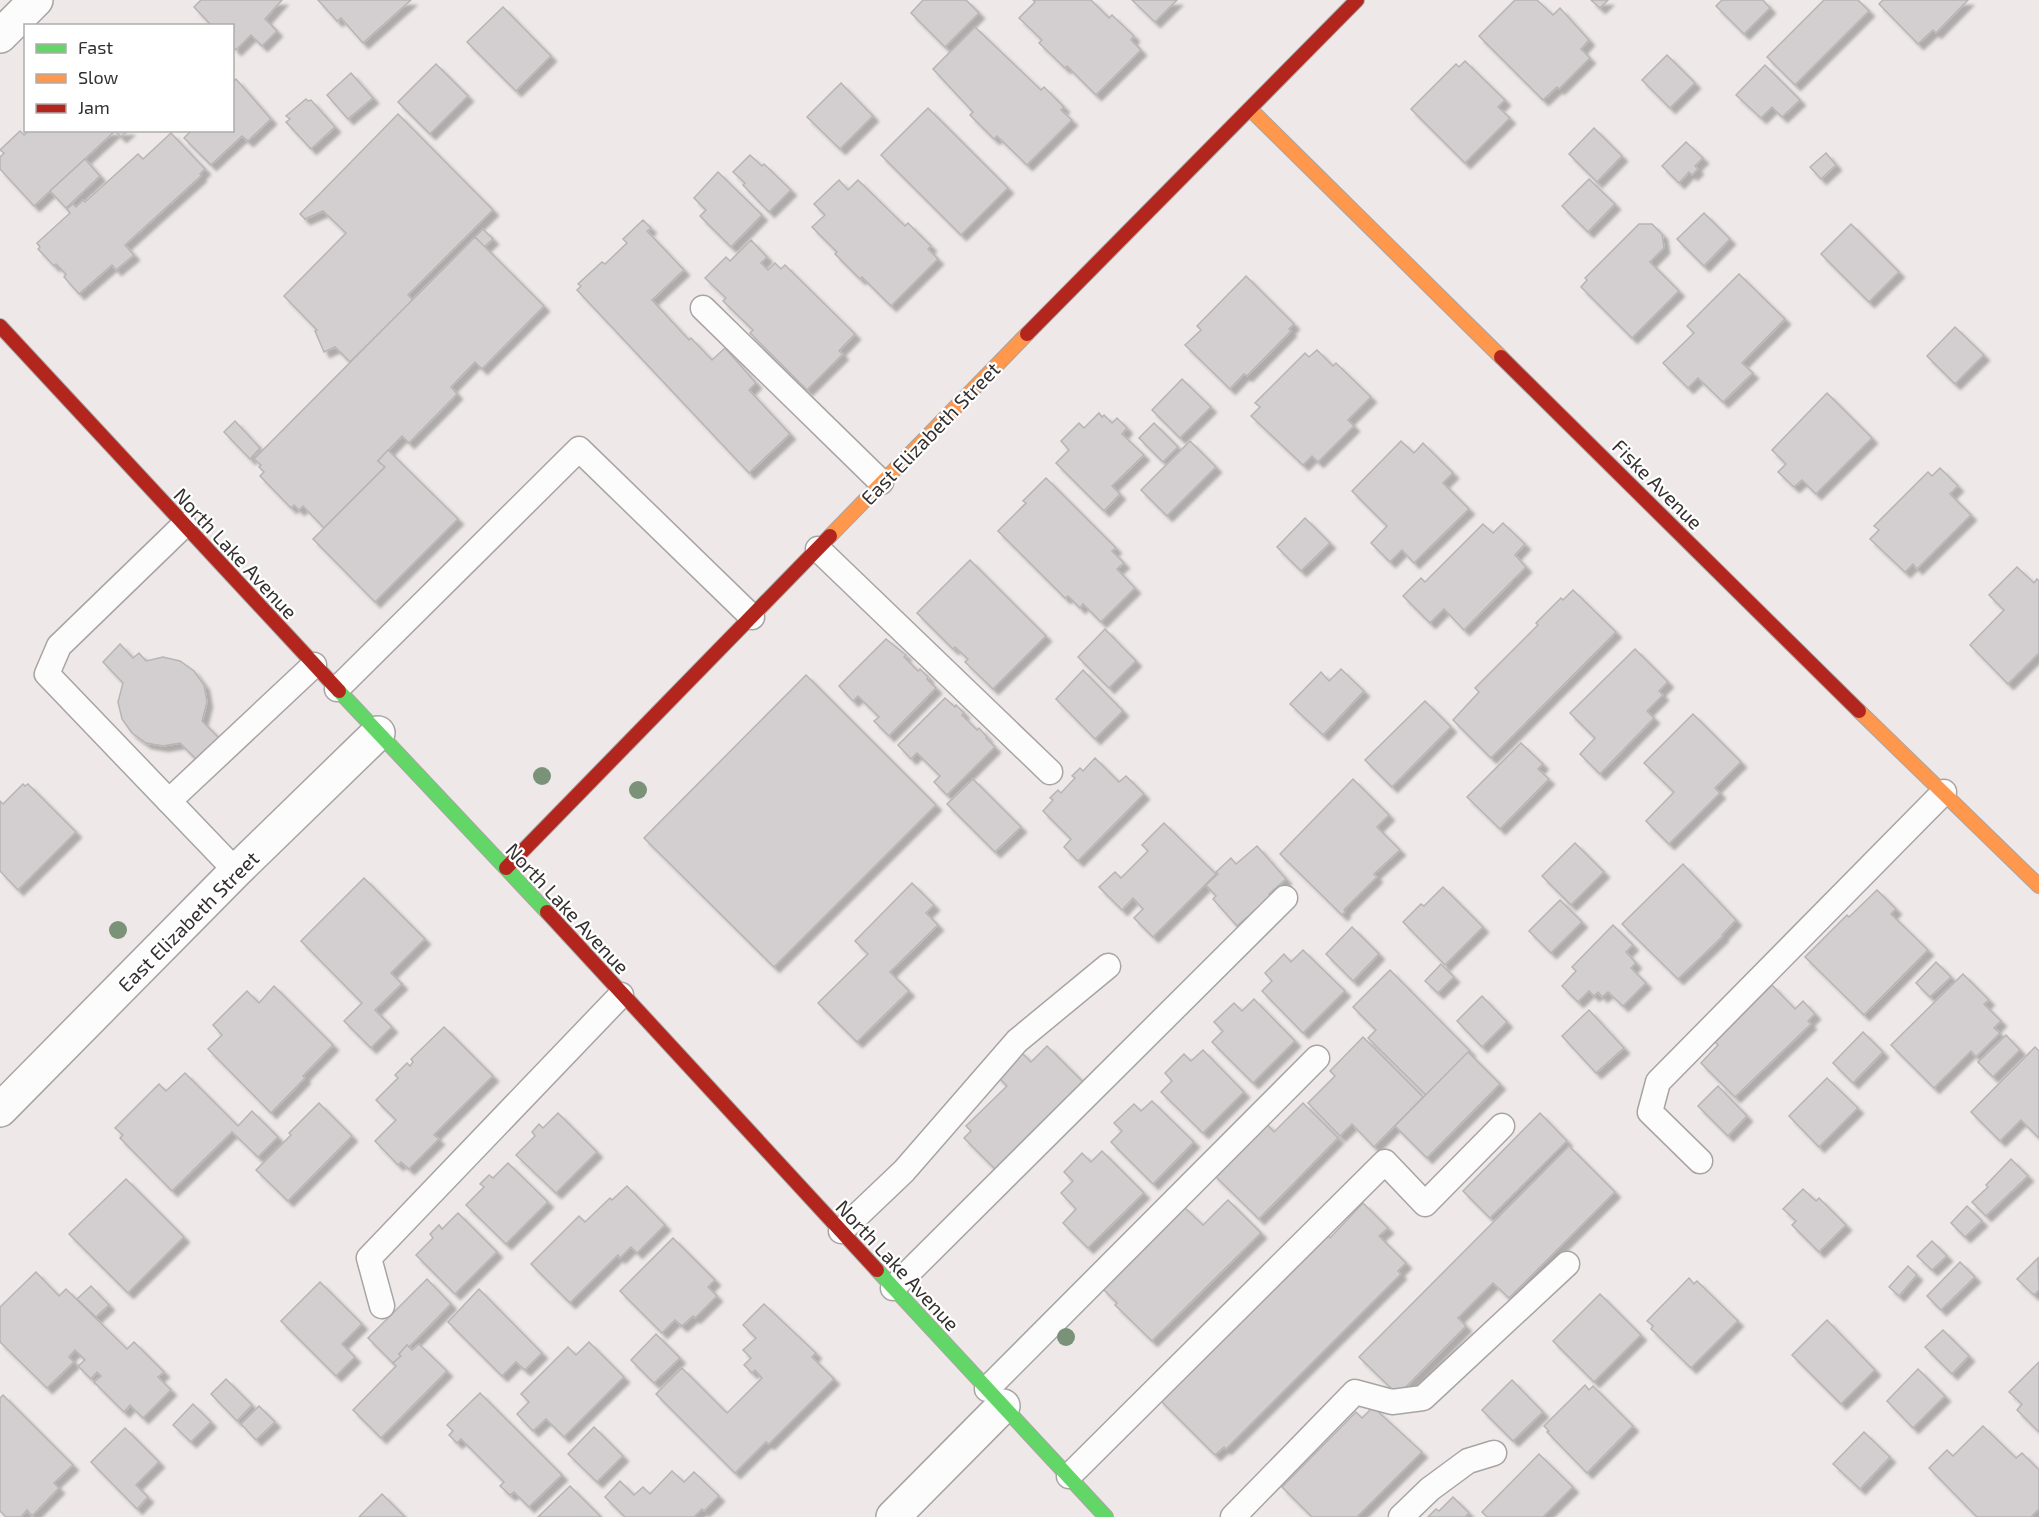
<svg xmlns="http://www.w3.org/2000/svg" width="2039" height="1517" viewBox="0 0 2039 1517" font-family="'Exo 2',sans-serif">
  <defs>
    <filter id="shadow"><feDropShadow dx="5.5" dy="5.5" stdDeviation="1.5" flood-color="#0004"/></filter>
  </defs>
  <rect width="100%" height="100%" fill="#eee9e8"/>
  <g fill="#d3cfd0" stroke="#b8b4b5" stroke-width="1.5" filter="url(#shadow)">
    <polygon points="201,0 282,0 265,19 277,31 262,46 251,35 236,50 232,46 232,26 212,26 194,7"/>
    <polygon points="318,0 411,0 363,43 341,18 337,21"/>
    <polygon points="923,0 966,0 979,13 945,47 911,13"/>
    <polygon points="1033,0 1091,0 1109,18 1112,15 1134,36 1131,40 1141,50 1096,95 1067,66 1065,68 1039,43 1042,40 1019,18 1035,2"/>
    <polygon points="1132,0 1177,0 1155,22"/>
    <polygon points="1515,0 1537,0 1553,15 1560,8 1589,40 1581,49 1590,58 1559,89 1557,87 1543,100 1479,36"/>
    <polygon points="1591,0 1608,0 1600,8"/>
    <polygon points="1722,0 1763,0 1770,8 1744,34 1716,6"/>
    <polygon points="1824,0 1858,0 1869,11 1795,85 1767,57"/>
    <polygon points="1883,0 1968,0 1936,33 1933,30 1918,44 1879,4"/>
    <polygon points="503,7 551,56 516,91 467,42"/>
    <polygon points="975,27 1041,90 1044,87 1064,107 1061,110 1072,120 1027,165 997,136 994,139 970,115 973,112 933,69"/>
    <polygon points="1667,55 1695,83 1670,108 1642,80"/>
    <polygon points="1465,61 1505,100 1498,107 1510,118 1465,163 1411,109 1456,64 1459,67"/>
    <polygon points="436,64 468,96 430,134 398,102"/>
    <polygon points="1765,65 1800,100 1782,117 1772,107 1761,118 1736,95"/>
    <polygon points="351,73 373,98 348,119 327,95"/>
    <polygon points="232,79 234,81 236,79 271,119 248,141 242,136 211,165 184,138 192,130 232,130"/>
    <polygon points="841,83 873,116 840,149 807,117"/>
    <polygon points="306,99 308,101 311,100 335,127 311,149 286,122 290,119 286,116"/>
    <polygon points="928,108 1008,188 961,235 881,155"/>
    <polygon points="398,114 493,210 408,295 413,300 350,362 335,347 324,352 315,331 317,330 284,296 346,233 323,211 305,219 300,214"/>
    <polygon points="1594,128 1622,156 1597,182 1569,154"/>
    <polygon points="29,130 129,130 121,137 115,131 34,206 0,169 0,157 4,153 0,150 20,131 24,135"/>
    <polygon points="171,133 205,169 200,174 201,176 125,245 134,255 116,270 112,265 79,294 64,277 66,274 56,264 54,266 38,249 40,247 37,243 70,213 67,209 73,204 76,207 83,200 85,202 138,154 143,159"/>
    <polygon points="1686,142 1703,158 1695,166 1698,169 1692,175 1689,172 1679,183 1662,166"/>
    <polygon points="1826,153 1836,165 1821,179 1810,167"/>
    <polygon points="750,155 762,166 764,164 791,190 769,212 743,185 745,183 733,172"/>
    <polygon points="85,159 100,176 66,208 50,191"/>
    <polygon points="718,172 762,215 731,247 700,216 706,210 694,198"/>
    <polygon points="1589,179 1615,204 1588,232 1562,206"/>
    <polygon points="839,180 848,190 858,180 905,226 908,223 931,246 928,249 938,259 891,306 862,277 860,279 835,254 837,252 812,227 825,215 814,204"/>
    <polygon points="1704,213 1730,239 1704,266 1677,239"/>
    <polygon points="643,220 651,228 647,231 684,270 652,300 689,340 691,338 712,360 725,348 756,383 749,390 790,434 749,473 577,290 581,286 578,284 602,262 605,264 627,243 623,239"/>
    <polygon points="1639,224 1652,224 1662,234 1664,248 1650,262 1679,291 1632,338 1581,287 1587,280 1585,278"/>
    <polygon points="1851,224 1899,272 1869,302 1821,254"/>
    <polygon points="483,229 493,239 484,247 475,237"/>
    <polygon points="475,237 544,306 482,369 475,362 451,387 457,394 409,443 402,436 378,461 385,467 324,528 303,506 299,510 294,505 291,508 260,476 264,472 259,467 261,465 254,459"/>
    <polygon points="751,240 767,257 761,263 768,270 775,263 781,269 785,265 855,334 839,351 843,354 807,390 750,333 753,330 723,301 726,298 705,278 726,257 730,261"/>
    <polygon points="1739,274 1785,319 1742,363 1753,373 1723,402 1698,378 1688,388 1663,363 1694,333 1687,326"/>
    <polygon points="1246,276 1294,324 1289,329 1291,331 1247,376 1244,374 1230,389 1185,345 1201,330 1197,326"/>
    <polygon points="1955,327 1984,355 1955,384 1927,356"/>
    <polygon points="1317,350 1333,366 1336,363 1371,397 1348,420 1354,426 1318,462 1312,456 1303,465 1251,416 1260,407 1255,403 1305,353 1309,357"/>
    <polygon points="1182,379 1211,407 1180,438 1152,410"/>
    <polygon points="1827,393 1872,438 1816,494 1802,480 1794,487 1778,472 1786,464 1772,450"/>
    <polygon points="1099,413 1102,417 1104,415 1112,423 1117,418 1127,428 1122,434 1144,455 1112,486 1120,494 1104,511 1056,463 1069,450 1061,441 1079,423 1084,428"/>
    <polygon points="235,421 260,448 250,459 224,432"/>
    <polygon points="1154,423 1178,447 1163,462 1139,438"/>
    <polygon points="1190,441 1216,467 1167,516 1141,490"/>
    <polygon points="1401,441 1414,453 1423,443 1453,473 1443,483 1469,509 1414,563 1402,550 1390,562 1371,543 1387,526 1352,491"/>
    <polygon points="388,450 458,519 375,602 313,539 385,467 378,461"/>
    <polygon points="1940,468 1958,486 1950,494 1971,515 1917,569 1913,564 1905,572 1870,539 1879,530 1874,526 1928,472 1932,476"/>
    <polygon points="1046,478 1116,548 1112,551 1124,563 1117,569 1135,588 1101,622 1083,604 1080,608 1068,596 1065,598 998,531 1026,503 1023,501"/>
    <polygon points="1305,518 1330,543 1301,571 1277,547"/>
    <polygon points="1503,523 1525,544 1515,555 1526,567 1464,630 1444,609 1430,623 1403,596 1421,578 1425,582 1483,524 1493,533"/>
    <polygon points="970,560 1046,636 993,689 965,662 968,659 955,647 953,649 917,613"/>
    <polygon points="2017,567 2034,583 2037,579 2039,581 2039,653 2008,684 1970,645 2004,610 1989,595"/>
    <polygon points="1573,590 1616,632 1491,758 1453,720 1479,692 1475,688 1538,625 1536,623 1561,598 1563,600"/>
    <polygon points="1105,629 1136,661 1109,688 1078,657"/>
    <polygon points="886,639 906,655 904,657 918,671 920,669 928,677 927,679 936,688 889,736 874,721 879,717 858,696 853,701 839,686"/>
    <polygon points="120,644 133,658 139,653 146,661 163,657 180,661 194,671 204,685 207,702 202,721 220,739 198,761 180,743 163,746 146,743 132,733 122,719 118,702 123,683 103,662"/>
    <polygon points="1635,649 1668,682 1659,691 1663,695 1647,711 1654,718 1600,774 1580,754 1595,738 1570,713"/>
    <polygon points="1341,669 1364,691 1323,735 1290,704 1321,672 1329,681"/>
    <polygon points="1083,670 1123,711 1095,739 1056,699"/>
    <polygon points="806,675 936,805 774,967 644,838"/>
    <polygon points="945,698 955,707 956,705 964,713 962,715 977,730 979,728 987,737 986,738 995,747 947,795 934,782 940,776 917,753 911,759 898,745"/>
    <polygon points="1425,701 1451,727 1392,787 1365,760"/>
    <polygon points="1693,714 1741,762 1715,788 1720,793 1669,844 1646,821 1674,792 1644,763"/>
    <polygon points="1521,743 1543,764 1538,769 1549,779 1500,829 1467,797"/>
    <polygon points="1095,758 1119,782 1126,776 1144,794 1078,861 1064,847 1071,839 1043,811 1053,800 1050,798 1058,790 1061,793 1075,778 1072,776 1080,768 1083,771"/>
    <polygon points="973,779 1021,827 995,852 947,804"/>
    <polygon points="1353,779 1389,815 1377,827 1400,850 1374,874 1377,877 1344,910 1345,912 1342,915 1280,854"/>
    <polygon points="23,784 25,786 28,784 76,832 18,890 0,871 0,801 3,804"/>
    <polygon points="1164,823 1216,874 1153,937 1134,918 1143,909 1133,898 1122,910 1099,887 1115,872 1121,878 1148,851 1142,845"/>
    <polygon points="1575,843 1604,872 1571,905 1542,876"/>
    <polygon points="1257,846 1286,879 1269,894 1271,896 1237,926 1213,899 1216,896 1206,885 1218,874 1216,872 1231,858 1236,864"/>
    <polygon points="1683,864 1736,920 1722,935 1723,936 1678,979 1622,924"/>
    <polygon points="364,878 425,939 391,973 402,984 375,1010 392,1027 371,1048 344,1021 362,1003 301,941"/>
    <polygon points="912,883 934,905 926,913 938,925 890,972 909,991 857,1042 818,1003 868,954 855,941"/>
    <polygon points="1443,887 1483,927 1445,965 1403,922 1421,904 1424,906"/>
    <polygon points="1877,890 1896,909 1891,914 1928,950 1864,1015 1805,957 1847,915 1849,917"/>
    <polygon points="1560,900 1582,922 1551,953 1529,931"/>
    <polygon points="1613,925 1633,945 1626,952 1636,963 1631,968 1646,983 1623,1006 1608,992 1602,997 1598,992 1594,996 1589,991 1578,1002 1562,986 1576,971 1572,967"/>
    <polygon points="1352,927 1379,954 1353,981 1326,954"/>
    <polygon points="1303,950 1345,991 1303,1033 1262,991 1272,981 1265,973 1284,954 1291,962"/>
    <polygon points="1936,962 1951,977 1930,997 1916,983"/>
    <polygon points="1441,964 1454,977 1438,993 1425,981"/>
    <polygon points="1390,970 1470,1051 1426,1095 1368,1038 1376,1030 1353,1007"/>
    <polygon points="1963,974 1989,1000 1984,1004 2001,1021 1994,1028 2000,1033 1976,1057 1971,1051 1934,1088 1891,1045"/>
    <polygon points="1772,985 1795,1009 1803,1001 1815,1014 1808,1021 1811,1024 1735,1097 1701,1063 1718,1045 1715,1042"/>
    <polygon points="274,986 333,1045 303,1076 305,1078 271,1113 208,1049 222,1035 213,1025 247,991 259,1003"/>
    <polygon points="1482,996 1507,1022 1482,1047 1457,1021"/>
    <polygon points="1254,999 1295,1041 1253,1083 1212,1042 1223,1031 1214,1022 1234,1003 1242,1011"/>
    <polygon points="1589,1010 1624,1048 1596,1073 1562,1036"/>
    <polygon points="444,1027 493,1076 434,1135 439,1139 409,1169 401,1162 398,1165 375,1141 396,1120 376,1100 398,1078 395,1075 407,1063 410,1066 413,1062 411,1059"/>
    <polygon points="1863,1032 1883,1052 1853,1083 1833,1063"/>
    <polygon points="2006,1035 2020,1050 1993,1077 1978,1062"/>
    <polygon points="1363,1037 1423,1097 1374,1147 1352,1124 1340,1136 1308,1103 1335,1076 1330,1071"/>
    <polygon points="1047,1046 1086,1085 996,1170 964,1138 971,1131 966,1126 1007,1086 996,1075 1020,1051 1031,1062"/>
    <polygon points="2035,1047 2039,1051 2039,1138 2021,1120 2000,1141 1971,1112"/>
    <polygon points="1203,1050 1244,1092 1203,1133 1161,1092 1172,1081 1165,1073 1184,1054 1191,1061"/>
    <polygon points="1468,1052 1500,1084 1427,1158 1395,1126"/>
    <polygon points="185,1073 238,1126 252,1111 278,1137 258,1157 232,1132 172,1191 120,1138 123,1135 115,1128 159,1084 166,1091"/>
    <polygon points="1827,1078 1858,1108 1819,1147 1789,1116"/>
    <polygon points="1718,1086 1747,1116 1728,1136 1698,1106"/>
    <polygon points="1152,1101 1194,1142 1153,1184 1111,1142 1122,1131 1114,1123 1134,1104 1141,1111"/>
    <polygon points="319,1103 352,1136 288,1201 256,1170 291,1135 289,1133"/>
    <polygon points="1303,1103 1338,1138 1259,1219 1213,1174 1265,1122 1274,1132"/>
    <polygon points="558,1113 597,1152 556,1193 516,1155 535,1136 532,1132 539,1124 543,1128"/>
    <polygon points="1540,1113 1567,1141 1490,1218 1463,1191"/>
    <polygon points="1569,1146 1615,1192 1509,1298 1493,1283 1458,1318 1466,1326 1398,1395 1359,1357"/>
    <polygon points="1102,1151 1144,1193 1088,1248 1063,1223 1076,1209 1061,1193 1073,1181 1064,1172 1082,1153 1091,1162"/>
    <polygon points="2011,1159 2028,1176 1986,1216 1972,1202 1988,1187 1986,1185"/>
    <polygon points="508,1163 548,1202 506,1244 466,1205 484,1187 480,1184 489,1175 493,1178"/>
    <polygon points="126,1179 184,1237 128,1293 69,1234"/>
    <polygon points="627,1186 665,1225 637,1253 631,1247 620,1258 618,1255 570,1303 531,1264 579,1216 585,1222 610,1198 612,1200"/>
    <polygon points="1803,1189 1816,1201 1819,1198 1846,1225 1819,1252 1792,1225 1796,1221 1783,1209"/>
    <polygon points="1228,1200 1261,1233 1152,1341 1115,1305 1117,1303 1102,1288 1183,1206 1203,1225"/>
    <polygon points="1363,1203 1388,1228 1379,1236 1406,1263 1398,1271 1401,1274 1226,1449 1224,1447 1215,1455 1159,1399 1324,1232 1330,1238"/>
    <polygon points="1967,1206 1982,1221 1965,1237 1951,1223"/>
    <polygon points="458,1213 497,1252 455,1294 416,1255 433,1238 430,1234 439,1225 442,1229"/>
    <polygon points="673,1238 715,1280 708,1287 717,1296 695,1318 693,1316 682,1326 675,1320 662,1333 620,1291"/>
    <polygon points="1932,1241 1947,1256 1932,1270 1917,1256"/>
    <polygon points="2038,1258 2039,1290 2034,1295 2017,1279"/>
    <polygon points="1960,1262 1975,1277 1941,1310 1927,1296"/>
    <polygon points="1908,1266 1917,1275 1899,1296 1889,1287"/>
    <polygon points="36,1272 59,1296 66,1289 127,1349 134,1342 164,1372 158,1377 171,1390 143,1418 130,1405 124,1412 94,1382 101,1376 97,1372 91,1379 78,1366 85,1360 75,1350 69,1357 74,1362 47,1388 0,1342 0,1307"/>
    <polygon points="1689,1278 1694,1284 1697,1281 1738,1321 1691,1368 1651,1329 1653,1326 1647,1321"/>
    <polygon points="427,1279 451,1304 409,1347 407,1345 399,1354 401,1356 393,1363 368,1338"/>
    <polygon points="320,1282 362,1324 342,1344 355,1357 336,1376 281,1321"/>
    <polygon points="91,1286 109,1305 96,1317 77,1299"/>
    <polygon points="479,1289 542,1353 525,1370 516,1362 502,1376 448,1322"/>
    <polygon points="1600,1294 1641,1335 1594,1382 1553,1341"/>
    <polygon points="764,1304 816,1353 812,1357 834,1379 769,1444 766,1442 735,1473 656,1394 682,1368 727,1413 762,1378 755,1370 752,1373 744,1365 751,1358 743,1350 756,1338 743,1325"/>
    <polygon points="1827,1320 1875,1370 1841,1404 1792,1355"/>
    <polygon points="1943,1330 1969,1356 1952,1374 1925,1347"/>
    <polygon points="656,1334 680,1358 654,1383 631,1360"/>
    <polygon points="589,1342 624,1377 564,1437 546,1419 533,1431 517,1414 529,1402 521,1394 568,1347 576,1355"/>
    <polygon points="419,1344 447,1371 381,1438 353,1410 396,1366 393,1363 401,1356 399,1354 407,1345 412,1350"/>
    <polygon points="2039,1362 2039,1432 2017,1410 2022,1404 2009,1392"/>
    <polygon points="1918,1369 1945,1396 1913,1428 1887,1401"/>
    <polygon points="226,1379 252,1405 237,1421 211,1394"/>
    <polygon points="1512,1380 1543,1412 1513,1441 1482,1410"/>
    <polygon points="1585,1385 1589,1390 1593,1386 1633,1426 1587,1473 1547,1432 1549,1431 1544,1426"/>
    <polygon points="480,1393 562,1475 529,1507 514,1492 510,1495 500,1486 504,1482 461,1439 457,1443 449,1435 453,1431 447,1425"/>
    <polygon points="3,1395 73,1465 54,1483 59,1488 32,1516 27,1510 21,1517 6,1517 0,1511 0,1398"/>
    <polygon points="193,1404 211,1422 191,1442 173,1425"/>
    <polygon points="259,1406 275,1422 256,1440 241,1424"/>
    <polygon points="1373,1407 1422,1452 1357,1517 1312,1517 1282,1487 1356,1412 1362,1418"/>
    <polygon points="1983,1426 2016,1458 2022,1453 2039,1470 2039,1509 2031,1517 1977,1517 1929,1468 1947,1450 1953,1456"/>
    <polygon points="594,1427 623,1456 597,1482 568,1454"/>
    <polygon points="125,1428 159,1462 136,1485 148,1497 137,1509 91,1462"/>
    <polygon points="1864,1432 1890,1457 1860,1489 1833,1464"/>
    <polygon points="1539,1454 1573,1487 1543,1517 1487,1517 1482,1512"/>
    <polygon points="672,1471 684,1482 694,1472 719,1496 704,1511 702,1509 694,1517 625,1517 605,1497 620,1481 634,1495 643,1487 650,1494"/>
    <polygon points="570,1486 601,1517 538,1517"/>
    <polygon points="382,1494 405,1517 359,1517"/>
    <polygon points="1453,1497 1469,1513 1465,1517 1428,1517 1436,1509 1439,1511"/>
  </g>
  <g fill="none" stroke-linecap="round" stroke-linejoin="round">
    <defs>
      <g id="lane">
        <polyline points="703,308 881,482"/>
        <polyline points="184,525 59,646 47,674 236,871"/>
        <polyline points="818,549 1050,772"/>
        <polyline points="337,689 579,449 752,617"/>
        <polyline points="169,801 314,665"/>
        <polyline points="1700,1161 1650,1112 1658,1082 1944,792"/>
        <polyline points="841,1231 904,1171 1017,1041 1108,966"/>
        <polyline points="893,1288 1285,898"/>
        <polyline points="382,1306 369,1258 621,995"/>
        <polyline points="987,1389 1317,1058"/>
        <polyline points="1069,1476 1385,1162 1425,1204 1502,1126"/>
        <polyline points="1233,1517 1355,1392 1392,1402 1423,1398 1567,1264"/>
        <polyline points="1401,1517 1430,1489 1468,1461 1494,1453"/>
      </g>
      <g id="street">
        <polyline points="0,36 36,0"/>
        <polyline points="0,1110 236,871 378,733"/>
        <polyline points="893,1517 1003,1406"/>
      </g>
      <g id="fast">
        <polyline points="339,691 547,912"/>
        <polyline points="877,1270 1106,1517"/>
      </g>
      <g id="slow">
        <polyline points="1250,109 1501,357"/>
        <polyline points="830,536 1027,334"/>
        <polyline points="1859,711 2039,886"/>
      </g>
      <g id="jam">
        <polyline points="0,326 339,691"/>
        <polyline points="1027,334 1357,0"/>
        <polyline points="1501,357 1859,711"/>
        <polyline points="506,868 830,536"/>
        <polyline points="547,912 877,1270"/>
      </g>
    </defs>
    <use href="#lane" stroke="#a8a4a3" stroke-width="27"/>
    <use href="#street" stroke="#a8a4a3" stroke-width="36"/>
    <use href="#fast" stroke="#a8a4a3" stroke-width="16"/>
    <use href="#slow" stroke="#a8a4a3" stroke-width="16"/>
    <use href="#jam" stroke="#a8a4a3" stroke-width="16"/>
    <use href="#lane" stroke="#fcfcfc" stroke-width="24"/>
    <use href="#street" stroke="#fcfcfc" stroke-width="33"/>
    <use href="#fast" stroke="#63d668" stroke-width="14"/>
    <use href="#slow" stroke="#ff974d" stroke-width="14"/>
    <use href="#jam" stroke="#b3261e" stroke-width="14"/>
  </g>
  <g fill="#7a9378">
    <circle cx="542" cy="776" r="9"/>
    <circle cx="638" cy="790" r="9"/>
    <circle cx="118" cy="930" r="9"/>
    <circle cx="1066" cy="1337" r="9"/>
  </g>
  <g text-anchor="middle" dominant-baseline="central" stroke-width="4.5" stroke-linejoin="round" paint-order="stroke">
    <g font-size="20" fill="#34302f" stroke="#fff">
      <text transform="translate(930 433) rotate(-46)">East Elizabeth Street</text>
      <text transform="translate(1658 484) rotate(45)">Fiske Avenue</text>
      <text transform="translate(236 553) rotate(47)">North Lake Avenue</text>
      <text transform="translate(568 908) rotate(47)">North Lake Avenue</text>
      <text transform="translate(188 921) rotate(-45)">East Elizabeth Street</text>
      <text transform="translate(898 1265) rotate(47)">North Lake Avenue</text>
    </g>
  </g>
  <rect x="24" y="24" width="210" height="108" fill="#ffffff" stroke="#aeacac" stroke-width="1.5"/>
  <rect x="36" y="44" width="30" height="9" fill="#63d668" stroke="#aeacac" stroke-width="1.5"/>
  <text x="78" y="54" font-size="18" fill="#34302f">Fast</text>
  <rect x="36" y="74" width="30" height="9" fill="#ff974d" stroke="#aeacac" stroke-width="1.5"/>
  <text x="78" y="84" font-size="18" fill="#34302f">Slow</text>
  <rect x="36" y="104" width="30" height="9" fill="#b3261e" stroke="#aeacac" stroke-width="1.5"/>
  <text x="78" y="114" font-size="18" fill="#34302f">Jam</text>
</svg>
